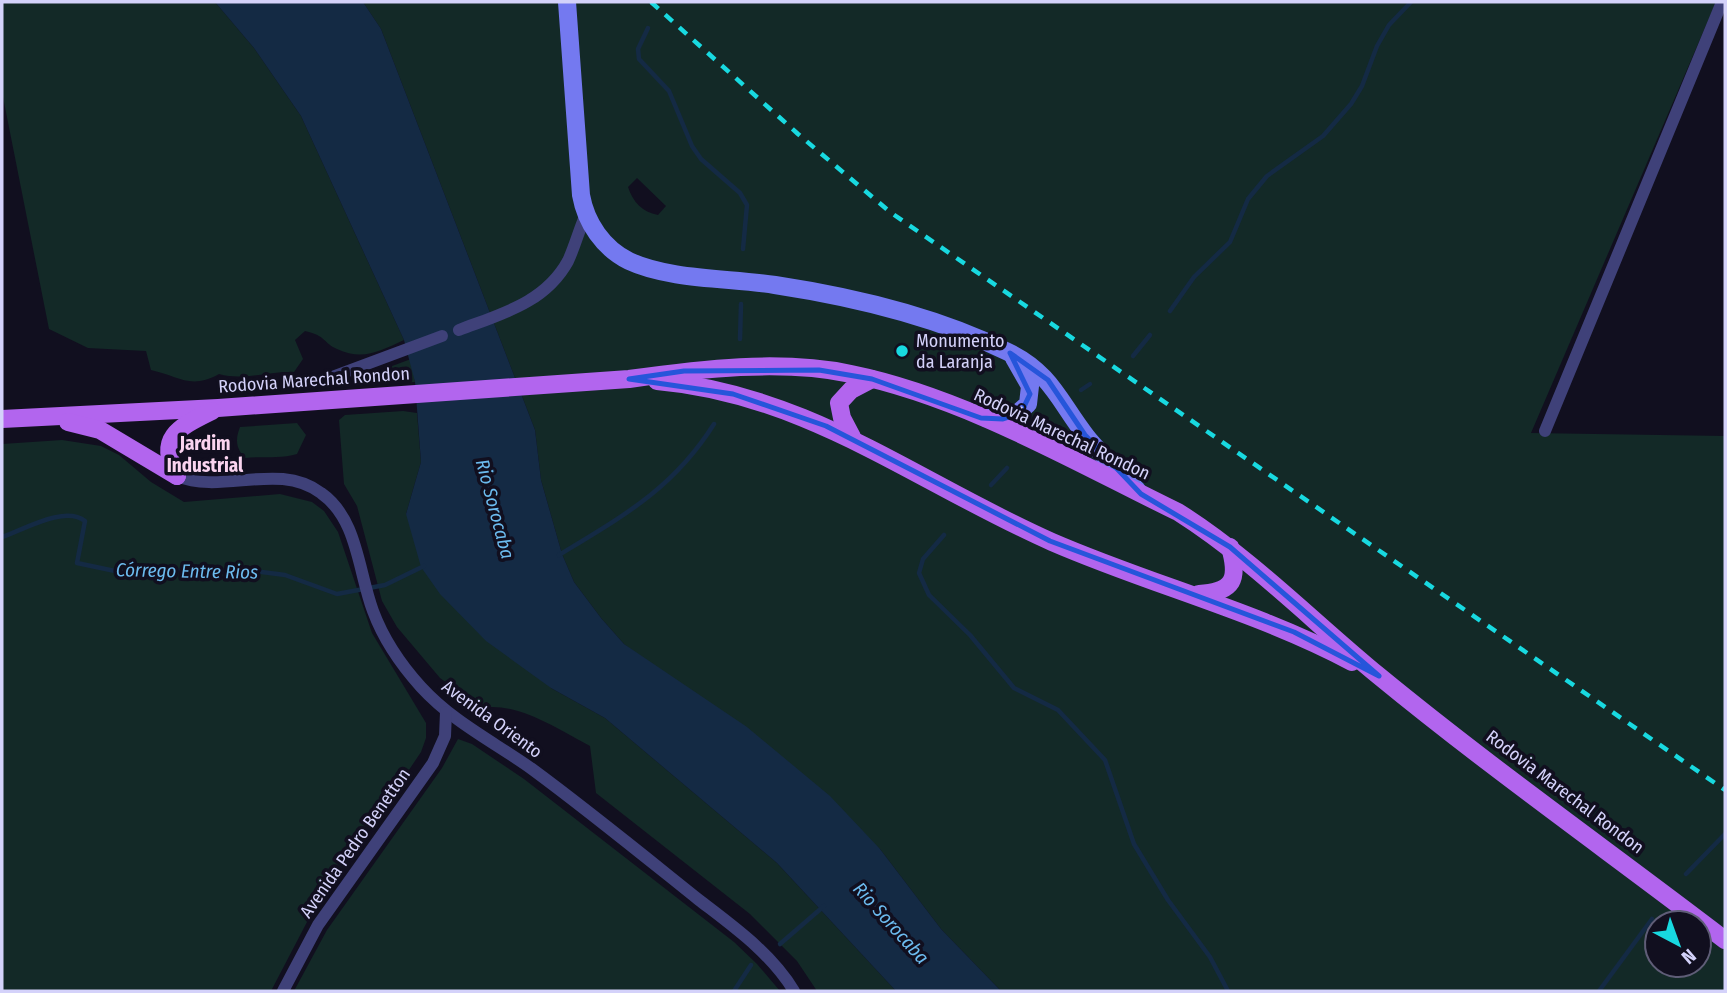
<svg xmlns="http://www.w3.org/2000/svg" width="1727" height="993" viewBox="0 0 1727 993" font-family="'Fira Sans Condensed',sans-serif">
  <rect width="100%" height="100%" fill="#110f1f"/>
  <g fill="#132927" fill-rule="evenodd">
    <path d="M 2,2 L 215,2 L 254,48 L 301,116 L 404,340 C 380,351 363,361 337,349 C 323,343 327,336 305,331 L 295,340 L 303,359 L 294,372 C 268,371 244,381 219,374 C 190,390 179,376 151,370 L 146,351 L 88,348 L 49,329 L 2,92 Z"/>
    <path d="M 363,2 L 1716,2 L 1531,433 L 1725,436 L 1725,991 L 1001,991 L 941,929 L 880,849 L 624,644 L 601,618 L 574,582 L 562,554 L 541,480 L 535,430 L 381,29 ZM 637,178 L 666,206 L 658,215 C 642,212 633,202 628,187 ZM 1657,923 L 1699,923 L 1699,965 L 1657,965 Z"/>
    <polygon points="411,359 415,382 380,384 374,380 376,372"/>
    <path d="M 403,411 L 417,413 L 421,462 L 406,514 L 551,688 L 605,718 L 777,863 L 896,991 L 817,991 L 797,961 L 750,914 L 596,793 L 590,746 C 559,730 517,701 481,708 L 440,678 L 397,627 L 382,601 L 357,506 L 344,484 L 339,420 L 345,415 Z"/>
    <path d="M 297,423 L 306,435 L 297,454 C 281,459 264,456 245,458 C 236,448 235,440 240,427 Z"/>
    <polygon points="62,440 101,446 119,455 151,482 184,502 280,494 312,502 324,511 338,532 372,633 426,723 426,738 421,752 307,922 271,991 2,991 2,444"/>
    <polygon points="458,739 472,744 524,779 734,942 757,964 780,991 294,991 327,930 442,768"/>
  </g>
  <polygon fill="#142a44" points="215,2 363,2 381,29 535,430 541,480 562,554 574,582 601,618 624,644 747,727 830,796 880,849 941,929 1001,991 896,991 777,863 605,718 551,688 486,641 440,594 421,567 406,514 421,462 415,382 404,340 301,116 254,48"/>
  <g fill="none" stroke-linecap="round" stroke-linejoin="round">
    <g stroke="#142a44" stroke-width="4.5">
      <polyline points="648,28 638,49 639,59 669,91 692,146 701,159 740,193 747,205 743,249"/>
      <polyline points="1170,311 1194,277 1230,242 1248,199 1267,176 1323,136 1351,104 1362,86 1377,46 1389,25 1411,2"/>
      <polyline points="740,339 741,304"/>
      <polyline points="1133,356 1150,335"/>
      <polyline points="1081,390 1090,384"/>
      <polyline points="991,485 1007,468"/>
      <polyline points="944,535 923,559 919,573 929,595 970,635 1014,688 1058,710 1105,760 1134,844 1168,900 1210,957 1228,991"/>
      <path d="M 2,537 C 23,530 65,505 85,521 L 77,563 L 115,571 L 254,571 L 285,575 L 337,594 L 385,585 L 424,566"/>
      <path d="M 559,555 C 623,516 673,489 714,424"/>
      <polyline points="1686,874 1725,834"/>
      <polyline points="780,944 824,906"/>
      <polyline points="734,991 751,965"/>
      <polyline points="1599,991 1652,919"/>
    </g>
    <g stroke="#3f4179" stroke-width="12">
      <path d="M 459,330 C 501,314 545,303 568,261 C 575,246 579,230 586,214"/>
      <polyline points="332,377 442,336"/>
      <polyline points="1545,431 1722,2"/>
      <path d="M 177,476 C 223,495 278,461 321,493 C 358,519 358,571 373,611 C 383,638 402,666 421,687 C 453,722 494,742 532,769 C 589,811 644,856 699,900 C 734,927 771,953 794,991"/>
      <polyline points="283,991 318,925 433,763 445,736 446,712"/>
    </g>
    <g stroke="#7479f0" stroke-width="18">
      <path d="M 567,2 L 581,195 C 586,223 603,248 629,261 C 669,280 731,278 775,285 C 854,297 936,316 1008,352 C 1051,373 1059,401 1086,436 C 1101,455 1120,472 1137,490"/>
      <polyline points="986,418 1012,418 1028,404 1030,386 1014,358"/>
    </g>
    <g stroke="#b265ee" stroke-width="18">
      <path d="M 657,381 C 808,394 918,483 1052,542 C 1151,585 1256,611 1352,662"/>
      <path d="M 2,419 L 218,408 L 629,379 C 700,369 780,359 851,374 C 964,397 1075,462 1178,512 C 1252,559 1312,621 1379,676 C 1491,768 1610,852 1725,940"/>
      <polyline points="68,422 100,430 177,476"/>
      <polyline points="852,437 842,418 839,403 851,390 872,379"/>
      <path d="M 177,476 C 156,437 180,427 212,411"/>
      <path d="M 1199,594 C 1234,592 1239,579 1230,547"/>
    </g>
    <polyline stroke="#18d9e0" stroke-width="4.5" stroke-dasharray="10 9" stroke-linecap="butt" points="651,2 798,134 890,212 1725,790"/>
  </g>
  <path fill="none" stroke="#2655da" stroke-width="5" stroke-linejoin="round" d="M 1010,353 L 1048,380 L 1085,435 L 1141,494 L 1230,547 L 1379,676 L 1294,632 L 1050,541 L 826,426 L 733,394 L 629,379 L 684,371 L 819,370 L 872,379 L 981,418 L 1003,419 L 1021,413 L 1030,394 Z"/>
  <circle fill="#18d9e0" stroke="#110f1f" stroke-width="2.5" cx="902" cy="351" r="7"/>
  <g text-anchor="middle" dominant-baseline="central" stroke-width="7" stroke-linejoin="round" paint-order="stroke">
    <g font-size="18" fill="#d4d2fa" stroke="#110f1f" text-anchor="start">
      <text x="916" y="341">Monumento<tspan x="916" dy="21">da Laranja</tspan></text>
    </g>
    <g font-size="18" fill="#d4d2fa" stroke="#110f1f">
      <text transform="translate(314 380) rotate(-4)">Rodovia Marechal Rondon</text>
      <text transform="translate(1062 434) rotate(25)">Rodovia Marechal Rondon</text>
      <text transform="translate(492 719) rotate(36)">Avenida Oriento</text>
      <text transform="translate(1565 792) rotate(37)">Rodovia Marechal Rondon</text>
      <text transform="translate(355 843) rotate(-55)">Avenida Pedro Benetton</text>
    </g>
    <g font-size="19" font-weight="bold" fill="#fad4ef" stroke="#110f1f">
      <text x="205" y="443">Jardim<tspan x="205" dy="22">Industrial</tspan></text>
    </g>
    <g font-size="19" font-style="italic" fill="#6cbbef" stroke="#110f1f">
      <text transform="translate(495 509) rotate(75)">Rio Sorocaba</text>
      <text transform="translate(187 571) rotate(1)">Córrego Entre Rios</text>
      <text transform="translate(891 923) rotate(48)">Rio Sorocaba</text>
    </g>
  </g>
  <rect width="1727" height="993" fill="none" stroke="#d4d2fa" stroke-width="7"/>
  <g transform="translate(1678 944) rotate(139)"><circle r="33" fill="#110f1f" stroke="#5f5d77" stroke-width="2"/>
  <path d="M0-5L12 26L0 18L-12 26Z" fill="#18d9e0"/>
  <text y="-10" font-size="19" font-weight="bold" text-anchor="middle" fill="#d4d2fa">N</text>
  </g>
</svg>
